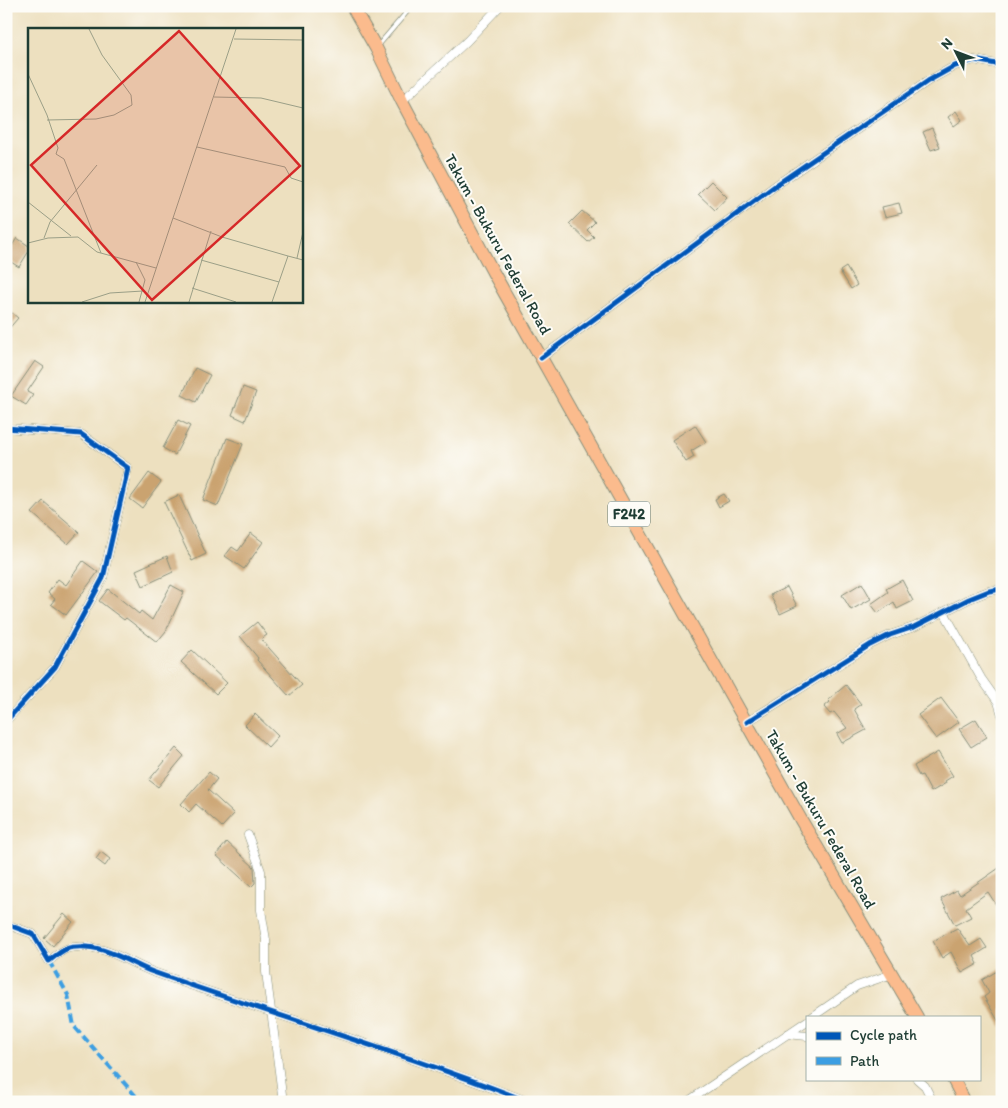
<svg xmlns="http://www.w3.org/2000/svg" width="1008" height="1108" viewBox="0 0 1008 1108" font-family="Itim,sans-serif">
  <rect width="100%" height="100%" fill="#fdfcf7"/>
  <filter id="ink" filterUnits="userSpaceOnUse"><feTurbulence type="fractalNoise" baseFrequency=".02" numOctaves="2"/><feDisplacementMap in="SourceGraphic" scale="10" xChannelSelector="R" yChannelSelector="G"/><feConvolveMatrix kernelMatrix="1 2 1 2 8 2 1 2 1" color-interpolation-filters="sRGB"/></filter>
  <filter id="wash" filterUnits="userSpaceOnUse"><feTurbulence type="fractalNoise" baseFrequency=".0096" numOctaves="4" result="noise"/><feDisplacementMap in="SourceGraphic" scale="20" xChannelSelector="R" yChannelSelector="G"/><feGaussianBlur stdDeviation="1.12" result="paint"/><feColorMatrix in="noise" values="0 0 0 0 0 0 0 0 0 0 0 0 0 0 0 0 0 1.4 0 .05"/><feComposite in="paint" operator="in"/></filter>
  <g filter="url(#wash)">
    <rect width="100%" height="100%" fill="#ede0bf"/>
    <g id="blocks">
      <g fill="#caa36f">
        <polygon points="956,111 962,120 954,126 948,117"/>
        <polygon points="932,128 940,147 931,150 923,132"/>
        <polygon points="711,181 727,197 715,210 698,194"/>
        <polygon points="899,203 902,213 885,217 882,207"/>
        <polygon points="582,211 595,222 587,230 594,237 588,242 569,224"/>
        <polygon points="17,238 29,246 29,251 19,267 6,259 6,255"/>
        <polygon points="846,267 857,285 851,289 840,271"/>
        <polygon points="6,308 18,318 6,332"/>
        <polygon points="35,361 44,367 27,392 33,395 26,405 11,396"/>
        <polygon points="195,368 210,375 196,402 182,395"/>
        <polygon points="243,387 256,392 245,421 232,415"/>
        <polygon points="178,420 190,426 175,455 163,448"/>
        <polygon points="695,425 706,442 691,451 694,457 686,462 672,440"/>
        <polygon points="227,438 243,444 218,506 203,500"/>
        <polygon points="149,473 161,482 142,508 130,499"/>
        <polygon points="724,494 729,501 719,507 715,499"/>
        <polygon points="179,495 206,554 192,561 164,502"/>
        <polygon points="43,501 79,532 68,544 32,513"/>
        <polygon points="251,533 263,542 244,569 225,556 232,547 238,551"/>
        <polygon points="167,556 173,572 143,586 136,570"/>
        <polygon points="83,561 98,572 66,615 51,604 55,599 48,593 58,579 66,585"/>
        <polygon points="902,580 913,601 897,609 894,602 878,613 871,604 888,592 886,589"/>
        <polygon points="862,583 871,599 851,610 842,595"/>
        <polygon points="171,585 184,592 166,631 157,642 126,618 124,620 99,601 108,589 139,614 141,611 152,620"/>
        <polygon points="787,587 797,606 780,614 770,595"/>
        <polygon points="257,622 267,635 261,639 302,685 289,696 257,660 258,658 240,636"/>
        <polygon points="192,650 227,683 216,694 181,662"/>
        <polygon points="846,685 861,704 854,709 866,730 842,743 837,734 847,728 834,712 830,714 824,707 830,702 828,700"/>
        <polygon points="941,698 959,722 936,739 918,715"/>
        <polygon points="255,714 278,736 268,747 245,725"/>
        <polygon points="976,719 987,737 971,747 959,729"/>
        <polygon points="176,748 184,756 158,787 149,780"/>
        <polygon points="938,752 953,776 945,781 946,783 931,792 922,775 919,776 914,766"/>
        <polygon points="209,772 217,779 208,790 234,814 222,827 196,804 189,812 181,804"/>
        <polygon points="227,842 254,867 255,883 251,887 216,855"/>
        <polygon points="101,852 110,859 105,866 96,859"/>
        <polygon points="1002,866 1002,914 988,892 966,908 971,917 955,925 941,899 957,890 960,895"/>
        <polygon points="64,914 73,922 53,946 44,938"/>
        <polygon points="957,928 970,946 981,939 987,948 974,956 978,964 962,973 951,952 942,958 933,941"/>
        <polygon points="1002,968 1002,1027 984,997 989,993 982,980"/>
      </g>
    </g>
  </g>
  <g filter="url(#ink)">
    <use href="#blocks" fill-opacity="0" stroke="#868e7a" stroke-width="1"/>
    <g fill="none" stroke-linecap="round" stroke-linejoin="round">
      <defs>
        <polyline id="lane" points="377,47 412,6"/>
        <g id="street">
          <polyline points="402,101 467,41 500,6"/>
          <polyline points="541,358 779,183 928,81 955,66 974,60 1002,65"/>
          <polyline points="6,428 81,434 128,468 103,578 55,667 6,721"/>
          <polyline points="944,612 981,678 998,702 1002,715"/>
          <polyline points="747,722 870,645 890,635 914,627 969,599 989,591 1002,589"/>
          <polyline points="248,835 261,871 261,910 266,940 266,972 283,1102"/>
          <path d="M 6,924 L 33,934 L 49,961 C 64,949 67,946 86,947 C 109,948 132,964 153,972 C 167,977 182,982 196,987 C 307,1025 419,1059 529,1102"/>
          <polyline points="812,1017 857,986 892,974"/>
          <polyline points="787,1034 807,1036"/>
          <polyline points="917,1079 925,1086 933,1102"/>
          <polyline points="687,1102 807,1021"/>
        </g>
        <g id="primary">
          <polyline points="352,6 376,48 402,101 494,274 801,820 917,1017"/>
          <polyline points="953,1079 965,1102"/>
        </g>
      </defs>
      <use href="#lane" stroke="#868e7a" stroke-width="5.5"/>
      <use href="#street" stroke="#868e7a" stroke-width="9"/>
      <use href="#primary" stroke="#868e7a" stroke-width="14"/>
      <use href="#lane" stroke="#fff" stroke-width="4"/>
      <use href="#street" stroke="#fff" stroke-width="8"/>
      <use href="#primary" stroke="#fbbb8d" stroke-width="12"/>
      <polyline stroke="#3c9ee2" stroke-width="4" stroke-dasharray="8 4" stroke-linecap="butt" points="49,961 68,995 74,1026 141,1102"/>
      <defs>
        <g id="cycleway">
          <polyline points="541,358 779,183 928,81 955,66 974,60 1002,65"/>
          <polyline points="6,428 81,434 128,468 103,578 55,667 6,721"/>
          <polyline points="747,722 870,645 890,635 914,627 969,599 989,591 1002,589"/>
          <path d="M 6,924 L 33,934 L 49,961 C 64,949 67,946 86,947 C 109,948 132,964 153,972 C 167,977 182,982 196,987 C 307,1025 419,1059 529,1102"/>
        </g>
      </defs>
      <use href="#cycleway" stroke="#fdfcf7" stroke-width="8"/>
      <use href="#cycleway" stroke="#0057b8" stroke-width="5"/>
    </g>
  </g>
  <g text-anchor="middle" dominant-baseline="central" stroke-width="4" stroke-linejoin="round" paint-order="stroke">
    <rect fill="#fdfcf7" stroke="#62766e" stroke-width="1" x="608" y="501.5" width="42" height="25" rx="4"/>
    <g font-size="15" font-weight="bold" fill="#1f3d34">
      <text x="629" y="514">F242</text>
    </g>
    <g font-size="16" fill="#1f3d34" stroke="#fdfcf7">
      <text transform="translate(498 244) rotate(61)">Takum - Bukuru Federal Road</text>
      <text transform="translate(821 819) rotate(60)">Takum - Bukuru Federal Road</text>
    </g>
  </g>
  <g transform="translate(28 28)">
    <rect width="275" height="275" fill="#ede0bf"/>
    <path fill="none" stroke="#9b9f87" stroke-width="1" d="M 206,11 L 275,12M 0,46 L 19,87 L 30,120 L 28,126 L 36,131 L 73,225M 186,69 L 233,70 L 275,80M 19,92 L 68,91 L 86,87 L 104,77 L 103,67 L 74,27 L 61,1M 169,119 L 257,139 L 263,150 L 275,154M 0,174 L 43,208M 145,190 L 194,209 L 260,228 L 244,274M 16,210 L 22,194 L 69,137M 0,215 L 20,210 L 50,209 L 69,224 L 128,240M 260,228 L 275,232M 269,230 L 275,204M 173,232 L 251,254M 108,234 L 117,252 L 111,274M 164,260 L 208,274M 54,274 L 82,265 L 115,263M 117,274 L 208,1M 161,274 L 183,203"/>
    <path fill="#d62828" fill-opacity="0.15" stroke="#d62828" stroke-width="2.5" d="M 151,3 L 272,138 L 124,272 L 3,137 Z"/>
    <rect width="275" height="275" fill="none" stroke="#1f3d34" stroke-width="2.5"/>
  </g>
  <rect width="1008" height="1108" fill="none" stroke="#fdfcf7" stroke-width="25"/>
  <rect x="806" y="1016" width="175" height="65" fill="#fdfcf7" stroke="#a4b0a9"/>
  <rect x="816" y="1032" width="25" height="8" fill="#0057b8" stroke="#a4b0a9"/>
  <text x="850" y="1040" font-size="15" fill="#1f3d34">Cycle path</text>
  <rect x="816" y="1057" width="25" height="8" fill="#3c9ee2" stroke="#a4b0a9"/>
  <text x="850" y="1066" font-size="15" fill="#1f3d34">Path</text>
  <g transform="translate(956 52) rotate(312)" stroke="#fdfcf7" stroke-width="4" paint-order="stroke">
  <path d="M0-4L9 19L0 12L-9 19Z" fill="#1f3d34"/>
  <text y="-8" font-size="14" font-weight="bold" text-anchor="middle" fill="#1f3d34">N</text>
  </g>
</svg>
